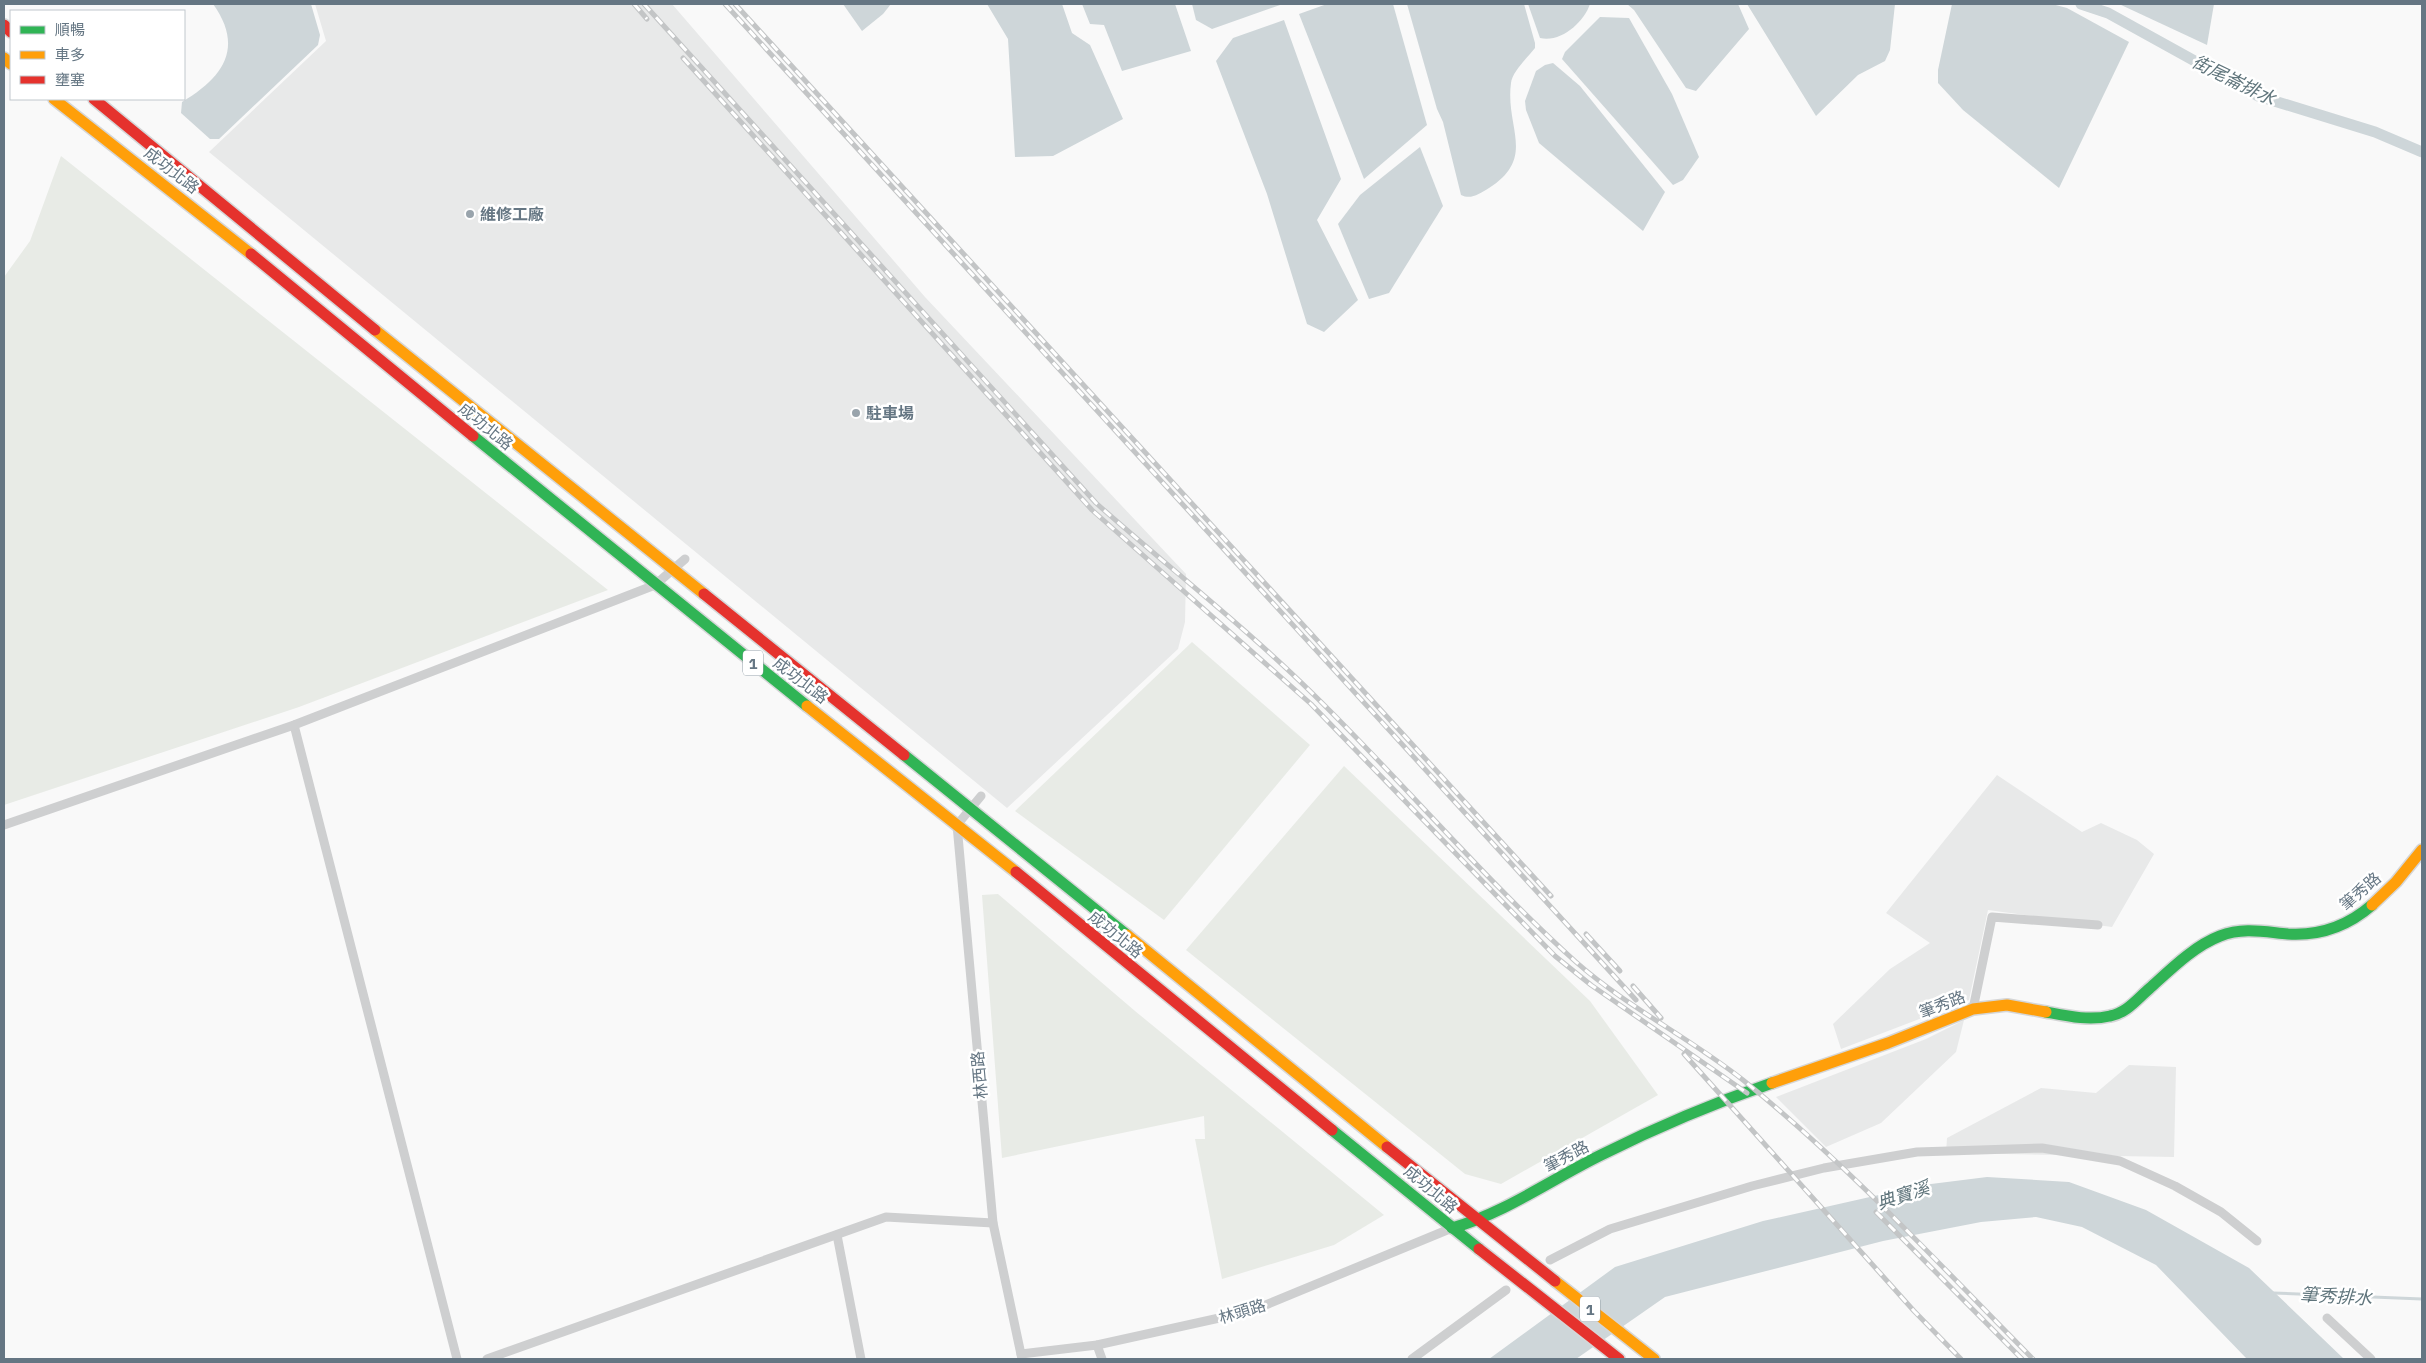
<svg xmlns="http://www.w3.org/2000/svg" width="2426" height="1363" viewBox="0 0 2426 1363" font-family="'IBM Plex Sans','Noto Sans TC',sans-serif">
  <rect width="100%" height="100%" fill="#f9f9f9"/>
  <g fill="#e8e9e9">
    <polygon points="315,4 672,4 925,297 1186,574 1185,622 1178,649 1007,808 209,152 326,41"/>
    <polygon points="1997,775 2082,832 2101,823 2137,840 2154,854 2112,927 1988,910 1969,1000 1841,1049 1833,1024 1890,969 1930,943 1886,913"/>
    <polygon points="1964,1020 1956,1052 1881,1123 1826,1147 1776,1097 1926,1039"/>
    <polygon points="2129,1065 2176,1067 2174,1157 1946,1153 1947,1138 2041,1088 2096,1093"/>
  </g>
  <g fill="#e8ebe6">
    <polygon points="61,156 608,590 299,707 4,805 4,277 30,241"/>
    <polygon points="1192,642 1310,745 1164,920 1015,811"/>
    <polygon points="1344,766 1590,1001 1658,1095 1501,1184 1465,1174 1186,950"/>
    <polygon points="998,894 1135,1011 1384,1215 1334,1245 1222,1279 1195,1139 1205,1139 1204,1116 1002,1158 982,895"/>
  </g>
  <g fill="#ced6d9">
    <path d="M 213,4 L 311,4 L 320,35 L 318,45 L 219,139 L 210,139 L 181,113 L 182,102 C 224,77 244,47 213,4 Z"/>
    <polygon points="843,4 891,4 883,14 862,31"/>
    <polygon points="987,4 1062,4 1072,33 1090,45 1123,119 1053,156 1015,157 1008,39"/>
    <polygon points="1082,4 1175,4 1191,51 1122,71 1104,25 1090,24"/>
    <polygon points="1192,4 1283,4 1212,29 1196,20"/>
    <polygon points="1327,4 1393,4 1427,125 1364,179 1299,14"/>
    <path d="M 1407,4 L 1524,4 L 1535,43 L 1535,48 C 1528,57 1512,72 1511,83 C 1505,128 1537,157 1489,188 C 1479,194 1471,200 1461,195 L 1443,122 L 1437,109 Z"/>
    <path d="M 1528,4 L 1590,4 C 1584,22 1561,43 1540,38 Z"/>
    <polygon points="1627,4 1738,4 1749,29 1696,91 1686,88 1634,10"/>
    <polygon points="1747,4 1895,4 1890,50 1885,61 1858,75 1816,116"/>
    <polygon points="1952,4 2052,4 2067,8 2129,42 2059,188 1963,110 1938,83 1938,70"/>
    <polygon points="2119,4 2214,4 2207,45"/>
    <polygon points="1600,17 1629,18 1672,94 1699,157 1683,180 1673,185 1562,59 1565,52"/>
    <polygon points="1284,20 1341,179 1317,220 1358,300 1324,332 1307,324 1267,194 1216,61 1233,38"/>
    <polygon points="1553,63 1580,86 1665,192 1643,231 1539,143 1526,110 1525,101 1536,71 1545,65"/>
    <polygon points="1420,147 1443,206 1389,293 1369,299 1338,224 1360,195"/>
    <polygon points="1987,1177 2069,1182 2146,1210 2249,1268 2344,1359 2247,1359 2156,1265 2082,1227 2036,1217 1981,1222 1883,1241 1665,1297 1576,1359 1489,1359 1615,1267 1763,1221 1923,1185"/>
  </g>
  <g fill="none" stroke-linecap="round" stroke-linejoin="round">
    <polyline stroke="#ced6d9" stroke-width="3" points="2273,1293 2422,1299"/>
    <polyline stroke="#ced6d9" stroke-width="11" points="2081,4 2108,13 2258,96 2375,132 2422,152"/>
    <defs>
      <g id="fast">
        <polyline points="473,436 807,706"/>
        <polyline points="904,755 1127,935"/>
        <path d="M 2046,1012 C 2067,1016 2089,1021 2110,1016 C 2127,1013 2138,998 2150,988 C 2171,969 2194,946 2220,936 C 2243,927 2265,932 2288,934 C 2320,936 2349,925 2372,905"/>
        <polyline points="1332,1130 1479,1249"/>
        <path d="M 1452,1228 C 1505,1213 1552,1179 1601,1155 C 1657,1127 1714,1103 1772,1083"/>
      </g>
      <g id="slow">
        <polyline points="4,58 11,64"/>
        <polyline points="54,99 251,254"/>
        <polyline points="375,330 704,594"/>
        <polyline points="807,706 1016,872"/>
        <polyline points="2372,905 2396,882 2422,850"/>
        <polyline points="1127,935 1387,1147"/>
        <polyline points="1772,1083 1888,1043 1973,1009 2007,1005 2046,1012"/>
        <polyline points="1555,1281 1654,1359"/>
      </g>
      <g id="jam">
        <polyline points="4,25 11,32"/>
        <polyline points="94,99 375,330"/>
        <polyline points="251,254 473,436"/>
        <polyline points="704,594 904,755"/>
        <polyline points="1016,872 1332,1130"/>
        <polyline points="1387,1147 1555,1281"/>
        <polyline points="1479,1249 1619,1359"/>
      </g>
    </defs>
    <use href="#fast" stroke="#d5d6d7" stroke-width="14"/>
    <use href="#slow" stroke="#d5d6d7" stroke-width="14"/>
    <use href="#jam" stroke="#d5d6d7" stroke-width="14"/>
    <g stroke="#cecfd0" stroke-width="9">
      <polyline points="294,725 457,1359"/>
      <polyline points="981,796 957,825 993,1223 1022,1359"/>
      <polyline points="4,825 294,725 655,585 685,559"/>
      <polyline points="1973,1009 1992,917 2098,925"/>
      <polyline points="837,1235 861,1359"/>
      <polyline points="1550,1260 1610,1229 1752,1186 1824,1168 1917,1152 2042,1148 2120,1161 2175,1186 2221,1212 2257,1241"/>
      <polyline points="2327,1318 2371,1359"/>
      <polyline points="1097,1345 1102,1359"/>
      <polyline points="1021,1354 1097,1345 1251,1311 1452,1228"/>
      <polyline points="487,1359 886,1217 993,1223"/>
      <polyline points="1412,1359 1506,1290"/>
    </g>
    <use href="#fast" stroke="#30b455" stroke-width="11"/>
    <use href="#slow" stroke="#ff9f0a" stroke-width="11"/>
    <use href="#jam" stroke="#e5322d" stroke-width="11"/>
    <defs>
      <g id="rail">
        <polyline points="634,4 647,19"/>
        <path d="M 644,4 L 1096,503 C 1168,567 1244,626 1312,693 C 1402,781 1483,878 1576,962 C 1627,1007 1690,1038 1743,1080 C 1847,1164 1939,1264 2033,1359"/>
        <polyline points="725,4 1636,1000"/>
        <polyline points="735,4 1551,896"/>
        <polyline points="683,58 1092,510 1311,704 1555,956 1591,985 1747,1093"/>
        <polyline points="1586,934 1620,971"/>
        <polyline points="1633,986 1661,1018"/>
        <polyline points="1684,1054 1914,1311 1961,1359"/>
        <polyline points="1876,1212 2022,1359"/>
      </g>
    </defs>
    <use href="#rail" stroke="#c3c5c6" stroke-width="5"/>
    <use href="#rail" stroke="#fff" stroke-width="3" stroke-dasharray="9" stroke-linecap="butt"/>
  </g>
  <g fill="#99a4ac" stroke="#fff" stroke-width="2">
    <circle cx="470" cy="214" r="5"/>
    <circle cx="856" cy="413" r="5"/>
  </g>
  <g text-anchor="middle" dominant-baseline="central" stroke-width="5" stroke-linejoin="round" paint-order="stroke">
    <g fill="#fff" stroke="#939fa8" stroke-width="1">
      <rect x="743" y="650.5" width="20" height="25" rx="4"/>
      <rect x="1580" y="1296.5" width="20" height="25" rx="4"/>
    </g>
    <g font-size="15" font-weight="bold" fill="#657683">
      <text x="753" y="663">1</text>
      <text x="1590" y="1309">1</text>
    </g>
    <g font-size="16" fill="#657683" stroke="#fff">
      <text transform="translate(172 170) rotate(38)">成功北路</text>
      <text transform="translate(486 426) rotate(39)">成功北路</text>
      <text transform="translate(801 680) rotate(38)">成功北路</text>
      <text transform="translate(2360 891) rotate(-41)">筆秀路</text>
      <text transform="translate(1116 934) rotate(39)">成功北路</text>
      <text transform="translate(1942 1004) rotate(-21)">筆秀路</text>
      <text transform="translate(979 1075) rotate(-95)">林西路</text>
      <text transform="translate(1566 1156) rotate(-28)">筆秀路</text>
      <text transform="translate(1431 1189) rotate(40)">成功北路</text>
      <text transform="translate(1242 1311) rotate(-17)">林頭路</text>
    </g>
    <g font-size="16" font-weight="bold" fill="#657683" stroke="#fff" text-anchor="start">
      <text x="480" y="214">維修工廠</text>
      <text x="866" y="413">駐車場</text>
    </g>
    <g font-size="18" font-style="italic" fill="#60757c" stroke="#fff">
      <text transform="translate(2234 80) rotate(26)">街尾崙排水</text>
      <text transform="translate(1903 1195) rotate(-18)">典寶溪</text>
      <text transform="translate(2336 1296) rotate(3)">筆秀排水</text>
    </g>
  </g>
  <rect width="2426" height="1363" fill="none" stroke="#657683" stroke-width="10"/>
  <rect x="10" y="10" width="175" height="90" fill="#ffffff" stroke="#c1c8cd"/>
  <rect x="20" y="26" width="25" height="8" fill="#30b455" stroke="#c1c8cd"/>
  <text x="55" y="35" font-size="15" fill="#657683">順暢</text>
  <rect x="20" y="51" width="25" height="8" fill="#ff9f0a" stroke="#c1c8cd"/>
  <text x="55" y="60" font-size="15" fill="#657683">車多</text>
  <rect x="20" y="76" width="25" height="8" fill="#e5322d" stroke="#c1c8cd"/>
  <text x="55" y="85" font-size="15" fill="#657683">壅塞</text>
</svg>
